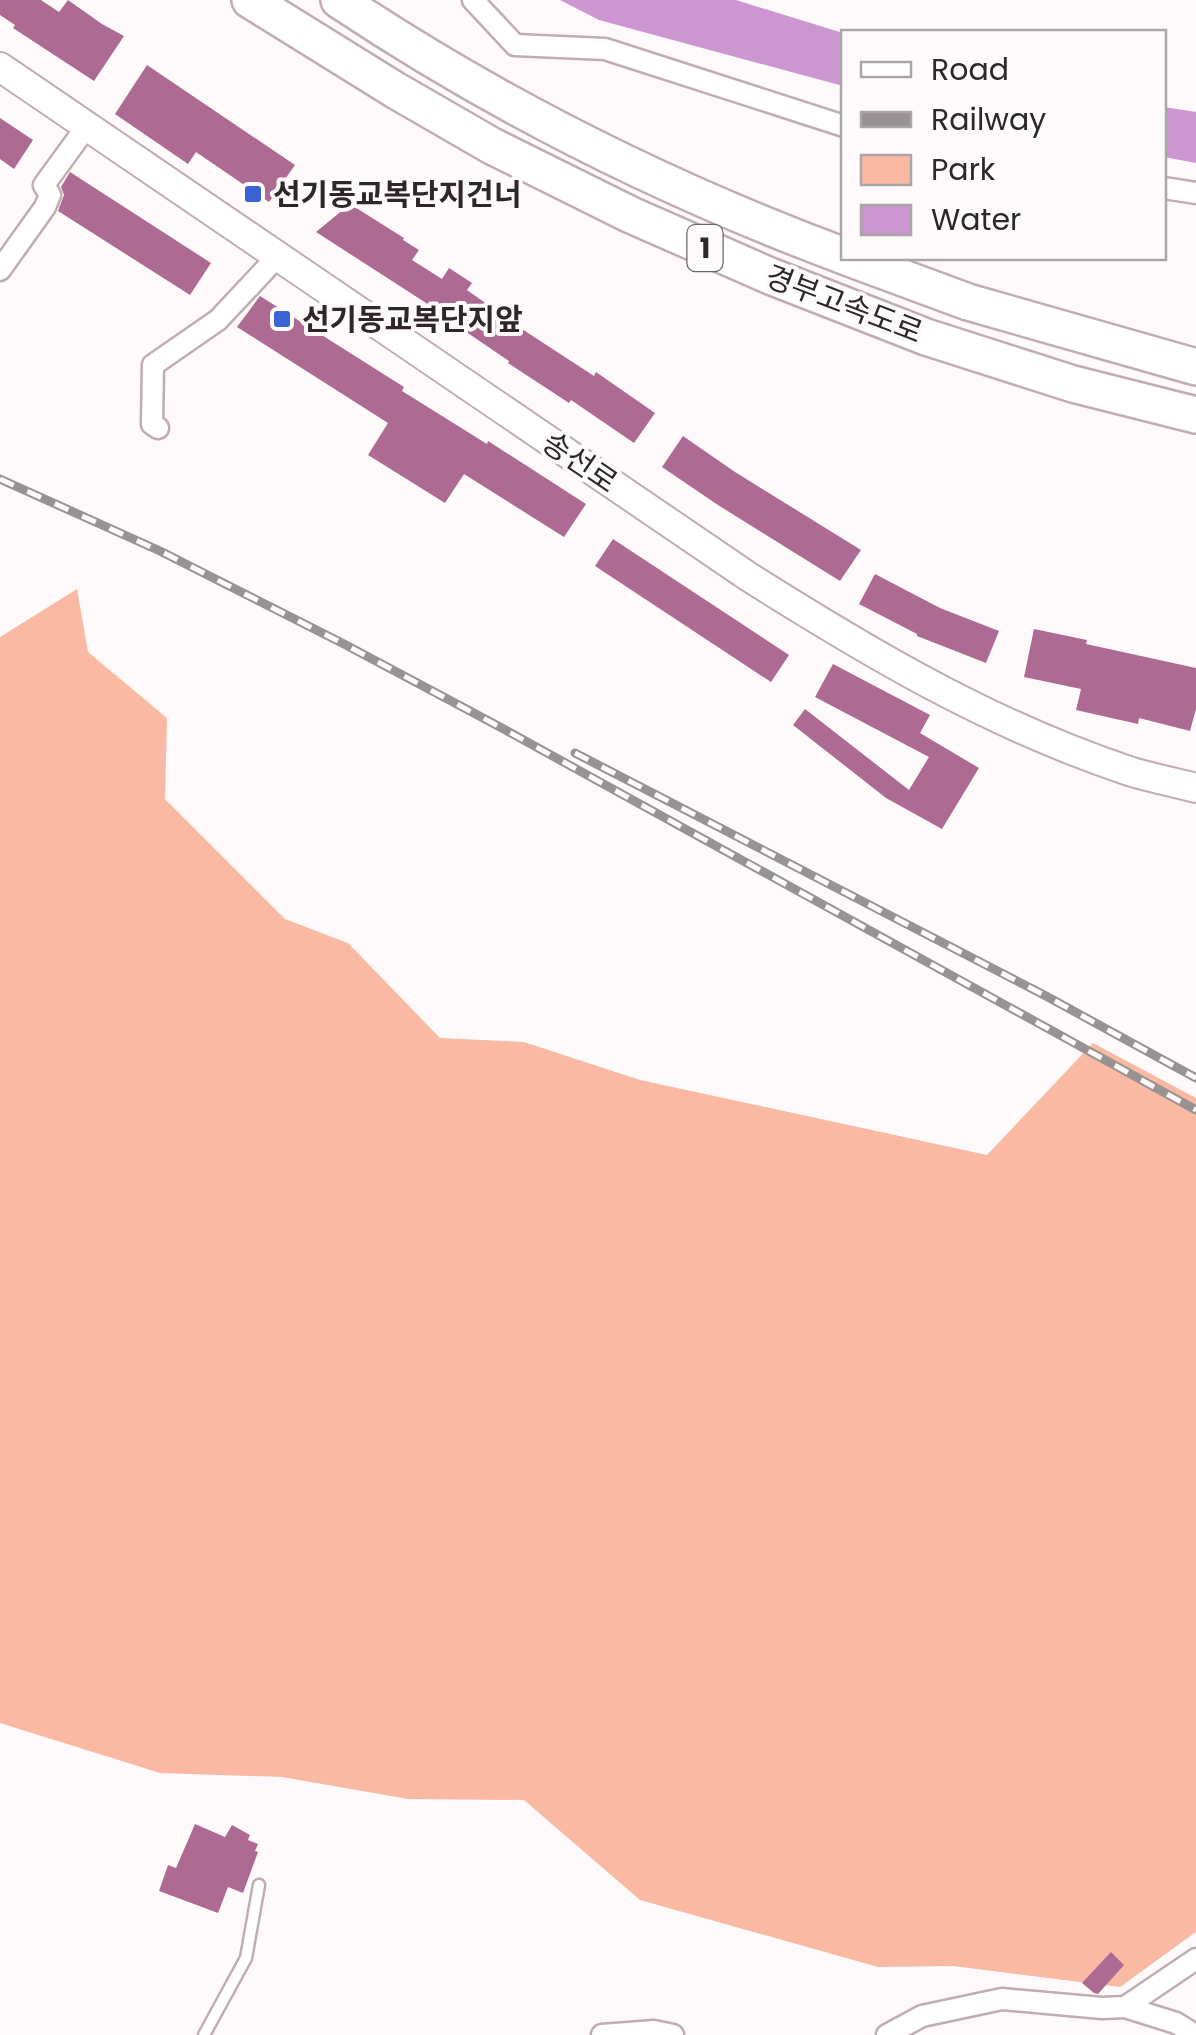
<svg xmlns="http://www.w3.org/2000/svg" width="1196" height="2035" viewBox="0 0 1196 2035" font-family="Poppins,'Noto Sans KR',sans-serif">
  <rect width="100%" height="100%" fill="#fefafb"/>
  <polygon fill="#f9b9a3" points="77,589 88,652 167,718 165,799 285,919 348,943 440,1038 524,1042 640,1080 987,1155 1093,1043 1196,1098 1196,1932 1120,1987 953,1966 878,1967 640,1900 524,1800 408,1799 282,1777 160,1773 0,1723 0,637"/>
  <g fill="#cc96d1">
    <polygon points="560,0 736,0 843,33 843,86 599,20"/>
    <polygon points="1164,107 1196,112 1196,163 1164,157"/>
  </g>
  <g fill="#ad6a93">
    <polygon points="0,0 41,0 59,12 68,0 102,24 124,36 94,81 13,28 15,25 0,15"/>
    <polygon points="147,65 295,165 269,202 196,152 188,164 115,114"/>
    <polygon points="0,118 33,140 14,169 0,159"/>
    <polygon points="70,172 211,263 190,295 58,211 64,195 61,187"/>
    <polygon points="350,204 404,238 403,240 419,250 412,260 442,279 449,268 472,283 467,290 525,331 594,376 596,372 655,413 634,443 571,400 569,403 508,363 509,361 453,323 454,321 316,232"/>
    <polygon points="260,296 404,387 402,391 487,444 488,441 586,504 564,537 464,474 445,503 368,455 388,423 237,327"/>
    <polygon points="683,436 735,472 861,550 840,581 718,505 662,467"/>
    <polygon points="613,539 789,655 771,682 595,566"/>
    <polygon points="875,574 940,608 999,631 986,663 917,636 917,634 859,604"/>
    <polygon points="1034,629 1087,640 1086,644 1196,668 1196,709 1190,731 1139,718 1138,724 1076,710 1081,689 1024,677"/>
    <polygon points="833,664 930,715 920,733 979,768 942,829 886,798 793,725 805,709 909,790 929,757 815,697"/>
    <polygon points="195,1824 225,1837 232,1825 250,1835 248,1840 258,1844 255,1851 258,1852 243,1893 228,1887 218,1913 159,1891 168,1865 176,1868"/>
    <polygon points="1111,1952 1124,1965 1098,1994 1094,1993 1082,1983"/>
  </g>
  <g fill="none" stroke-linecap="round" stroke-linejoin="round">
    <defs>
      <polyline id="service" points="204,2035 246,1958 259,1885"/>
      <g id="minor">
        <polyline points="473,0 515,45 605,49 844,126"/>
        <polyline points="1164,188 1196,193"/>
        <polyline points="0,270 45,207 50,195 44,185 87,126"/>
        <polyline points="158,428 152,424 153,365 218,320 277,257"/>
        <polyline points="1125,2007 1196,1959"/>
        <polyline points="602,2035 654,2031 673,2035"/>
        <polyline points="887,2035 922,2016 1002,1999 1102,2008 1125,2007 1176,2023 1195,2035"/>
      </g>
      <path id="secondary" d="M 0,67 L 749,577 C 871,654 991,725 1129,771 C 1151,778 1174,782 1196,788"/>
      <g id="motorway">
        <polyline points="250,0 395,90 492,146 631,215 770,276 926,337 1073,384 1196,415"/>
        <path d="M 339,0 C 495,104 667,190 844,256"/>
        <polyline points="849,258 968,302 1196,367"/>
      </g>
    </defs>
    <use href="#service" stroke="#c0adb1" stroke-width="15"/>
    <use href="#minor" stroke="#c0adb1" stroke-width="25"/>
    <use href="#secondary" stroke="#c0adb1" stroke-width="32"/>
    <use href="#motorway" stroke="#c0adb1" stroke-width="40"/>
    <use href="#service" stroke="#fff" stroke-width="10"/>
    <use href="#minor" stroke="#fff" stroke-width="20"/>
    <use href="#secondary" stroke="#fff" stroke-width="28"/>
    <use href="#motorway" stroke="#fff" stroke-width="35"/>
    <defs>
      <g id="rail">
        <polyline points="0,479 160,551 344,644 500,727 1196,1110"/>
        <polyline points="575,753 1046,996 1196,1078"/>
      </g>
    </defs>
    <use href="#rail" stroke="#989293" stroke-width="9"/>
    <use href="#rail" stroke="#fefafb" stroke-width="5" stroke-dasharray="15" stroke-linecap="butt"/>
  </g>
  <g fill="#3c63d4" stroke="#fefafb" stroke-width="4">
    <rect x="243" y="184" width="20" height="20" rx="5"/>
    <rect x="272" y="309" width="20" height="20" rx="5"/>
  </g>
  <g text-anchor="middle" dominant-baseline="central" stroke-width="8" stroke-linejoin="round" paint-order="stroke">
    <rect fill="#fefafb" stroke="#6c6667" stroke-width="2.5" x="687.5" y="225" width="35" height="46" rx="8"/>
    <g font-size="28" font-weight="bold" fill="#2e2628">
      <text x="705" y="248">1</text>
    </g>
    <g font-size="30" font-weight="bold" fill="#2e2628" stroke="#fefafb" text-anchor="start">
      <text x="273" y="194">선기동교복단지건너</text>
      <text x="302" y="319">선기동교복단지앞</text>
    </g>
    <g font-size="30" fill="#2e2628" stroke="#fefafb">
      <text transform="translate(844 304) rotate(21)">경부고속도로</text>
      <text transform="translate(580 462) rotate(34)">송선로</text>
    </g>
  </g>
  <rect x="841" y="30" width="325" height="230" fill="#fefafb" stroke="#aba5a7" stroke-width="2.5"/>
  <rect x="861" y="62" width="50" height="15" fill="#ffffff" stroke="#aba5a7" stroke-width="2.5"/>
  <text x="931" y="80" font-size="30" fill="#2e2628">Road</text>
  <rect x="861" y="112" width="50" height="15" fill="#989293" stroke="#aba5a7" stroke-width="2.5"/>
  <text x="931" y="130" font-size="30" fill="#2e2628">Railway</text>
  <rect x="861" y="155" width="50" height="30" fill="#f9b9a3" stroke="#aba5a7" stroke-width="2.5"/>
  <text x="931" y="180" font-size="30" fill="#2e2628">Park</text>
  <rect x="861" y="205" width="50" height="30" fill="#cc96d1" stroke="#aba5a7" stroke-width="2.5"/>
  <text x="931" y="230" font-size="30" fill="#2e2628">Water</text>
</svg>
